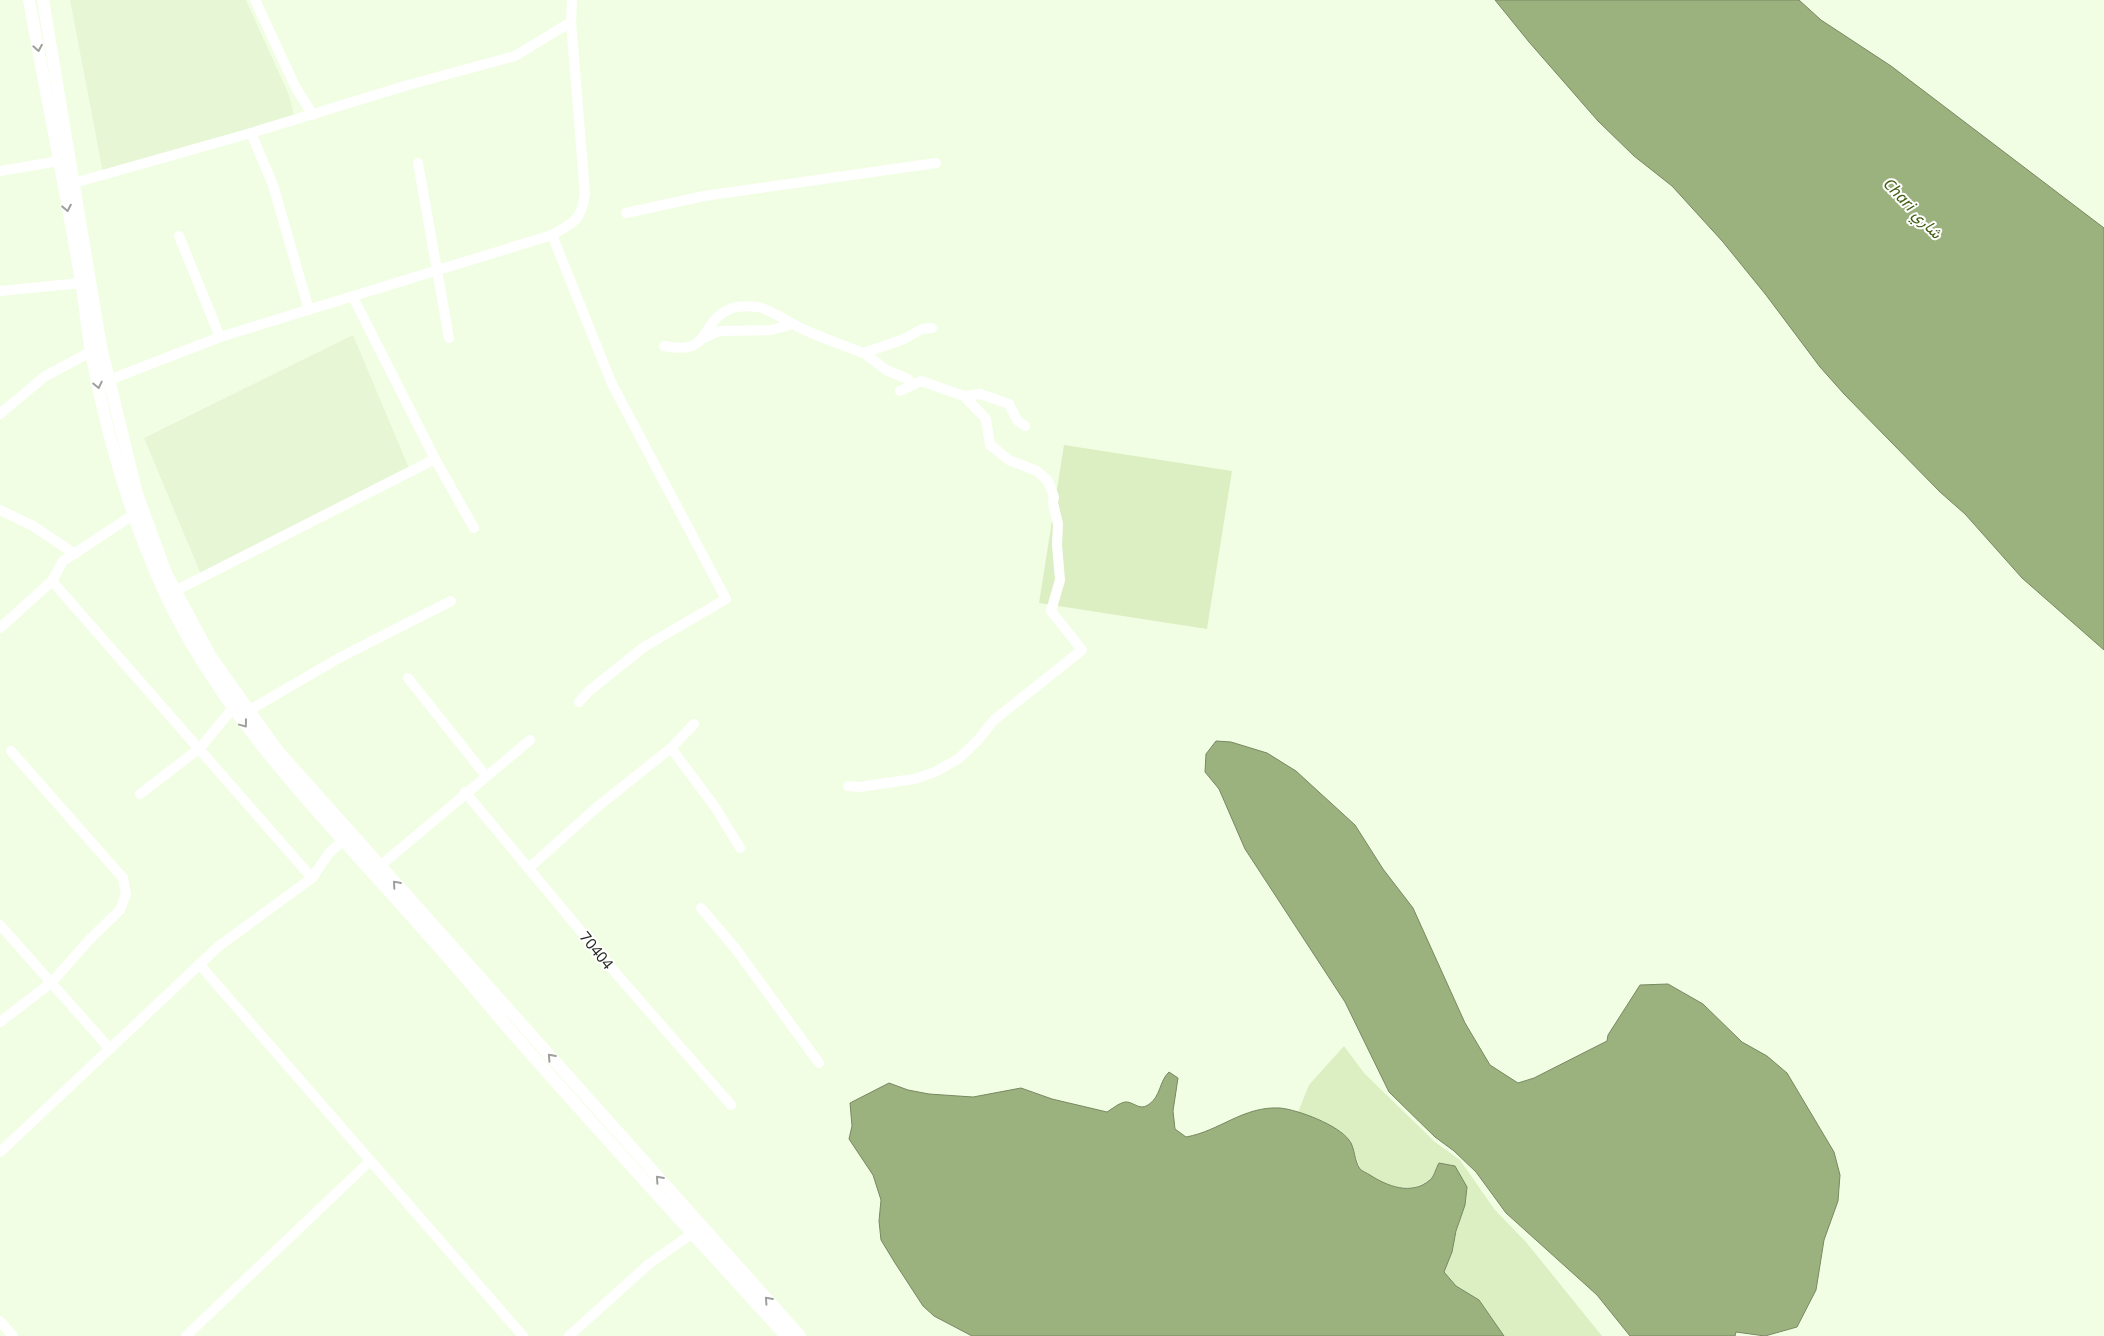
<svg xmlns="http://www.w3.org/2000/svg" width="2104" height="1336" viewBox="0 0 2104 1336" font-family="'Noto Sans',Vazirmatn,sans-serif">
  <rect width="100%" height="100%" fill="#f2fee4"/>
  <g fill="#e7f7d5">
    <polygon points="70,0 246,0 289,95 295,118 103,173"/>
    <polygon points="353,335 409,468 202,577 144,438"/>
  </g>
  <g fill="#dbefc2">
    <polygon points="1064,445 1232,471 1207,629 1039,603"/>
    <path d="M 1344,1046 L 1364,1073 L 1435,1142 L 1460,1160 L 1495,1210 L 1526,1242 L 1602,1336 L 1504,1336 L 1479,1300 L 1456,1286 L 1444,1272 C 1453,1250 1457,1227 1465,1204 L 1431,1180 L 1412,1188 L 1387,1186 L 1360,1168 L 1350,1140 L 1298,1112 L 1309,1085 Z"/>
  </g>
  <g fill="#9bb17e" stroke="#788962">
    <polygon points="1495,0 1799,0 1821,20 1891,66 2104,228 2104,650 2022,578 1965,514 1940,492 1844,394 1820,367 1766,295 1723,242 1672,186 1634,156 1598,121 1529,42"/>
    <polygon points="1216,741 1231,742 1267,753 1296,771 1355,825 1383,869 1413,908 1465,1023 1490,1065 1518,1083 1534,1078 1607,1041 1608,1035 1640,985 1668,984 1703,1004 1742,1042 1767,1056 1787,1073 1834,1152 1840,1175 1838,1201 1824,1240 1816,1290 1797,1327 1765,1336 1736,1332 1735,1336 1630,1336 1597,1295 1506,1213 1476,1172 1454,1151 1435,1137 1389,1092 1345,1002 1245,849 1219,789 1205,772 1206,754"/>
    <path d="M 1169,1072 L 1178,1078 L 1173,1111 L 1175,1129 L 1186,1137 C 1220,1131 1243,1106 1280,1108 C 1299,1110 1338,1125 1349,1140 C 1355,1147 1354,1161 1360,1169 C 1362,1171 1367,1173 1370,1175 C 1387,1186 1411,1196 1430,1180 C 1434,1177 1436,1168 1439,1163 L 1455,1166 L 1467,1187 L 1465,1205 L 1456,1231 L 1452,1252 L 1444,1272 L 1456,1286 L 1479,1300 L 1504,1336 L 972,1336 L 934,1316 L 923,1306 L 895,1263 L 881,1240 L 879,1221 L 881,1200 L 873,1175 L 849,1139 L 852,1126 L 850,1103 L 889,1083 L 908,1090 L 929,1094 L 973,1097 L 1021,1088 L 1052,1099 L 1107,1112 C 1112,1109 1119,1103 1125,1102 C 1133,1101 1139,1111 1148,1105 C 1161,1097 1159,1081 1169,1072 Z"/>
  </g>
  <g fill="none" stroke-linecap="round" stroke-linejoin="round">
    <g stroke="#fff" stroke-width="10">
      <polyline points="255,0 296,88 313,115"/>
      <polyline points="251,133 273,185 309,310"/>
      <polyline points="418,163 449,338"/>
      <polyline points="0,171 59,161"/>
      <polyline points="74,183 251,133 408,85 515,56 571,22"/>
      <polyline points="626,213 704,196 936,163"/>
      <polyline points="552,235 612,384 726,599 644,647 589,691 579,702"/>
      <polyline points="179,236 220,337"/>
      <polyline points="0,291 81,283"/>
      <polyline points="353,297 435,459 474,528"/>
      <polyline points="704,338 719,331 771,330 793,324"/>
      <path d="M 664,346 C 713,356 699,323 728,310 C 736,306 749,306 758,307 C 771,310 783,319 795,325 C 817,337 843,345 866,354"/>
      <polyline points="908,379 886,370 864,353 904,339 922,329 932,328"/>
      <path d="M 109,380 L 220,337 L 552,235 C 575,222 581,220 585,194 L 571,22 L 572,0"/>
      <polyline points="900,391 921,381 964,396 980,394 1009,404 1017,420 1025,426"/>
      <polyline points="0,414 44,377 96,349"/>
      <polyline points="0,510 33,526 75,554"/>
      <polyline points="52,581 312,878"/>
      <polyline points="175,591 435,459"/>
      <polyline points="0,628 52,581 63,561 139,511"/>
      <polyline points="408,678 486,776"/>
      <polyline points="248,711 339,658 451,601"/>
      <polyline points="671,748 715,807 740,848"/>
      <polyline points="848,786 859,787 914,779 935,772 958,759 978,740 994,720 1082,650 1051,611 1060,580 1057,545 1058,524 1053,503 1054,497 1048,481 1037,471 1009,460 990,445 986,419 964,396"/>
      <polyline points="465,792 620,978 731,1105"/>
      <polyline points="140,794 200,748 233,708"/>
      <polyline points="380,866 530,740"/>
      <polyline points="529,868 596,808 671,748 694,724"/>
      <polyline points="701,908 735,948 819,1063"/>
      <polyline points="0,925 110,1049"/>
      <polyline points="199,964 523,1336"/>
      <polyline points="0,1022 51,983 90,939 120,910 126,894 123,878 11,751"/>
      <polyline points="0,1152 219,946 312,878 329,853 348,836"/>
      <polyline points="0,1321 13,1336"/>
      <polyline points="186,1336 370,1161"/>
      <polyline points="569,1336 649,1264 697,1230"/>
    </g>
    <g stroke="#fff" stroke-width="12">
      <path d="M 29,0 C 46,94 65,187 81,281 C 85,305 87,329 91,352 C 106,432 129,513 162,587 C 222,719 327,820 421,927 C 451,960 480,995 509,1029 C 600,1133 693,1234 786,1336"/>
      <polyline points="43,0 101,347 137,494 166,573 211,657 277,750 800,1336"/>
    </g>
  </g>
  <defs><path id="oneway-chevron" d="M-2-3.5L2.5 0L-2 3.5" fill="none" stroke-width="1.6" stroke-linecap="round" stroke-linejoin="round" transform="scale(1.25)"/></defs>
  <g stroke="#9ea09c">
    <use href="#oneway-chevron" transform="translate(38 48) rotate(80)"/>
    <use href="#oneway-chevron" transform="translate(67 208) rotate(79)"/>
    <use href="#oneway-chevron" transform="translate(98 385) rotate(78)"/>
    <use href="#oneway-chevron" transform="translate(244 724) rotate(53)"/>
    <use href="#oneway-chevron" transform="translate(396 884) rotate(-131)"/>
    <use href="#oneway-chevron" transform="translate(551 1057) rotate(-132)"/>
    <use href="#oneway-chevron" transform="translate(659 1179) rotate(-132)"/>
    <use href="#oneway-chevron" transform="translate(768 1300) rotate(-132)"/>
  </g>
  <g text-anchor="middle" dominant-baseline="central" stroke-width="4" stroke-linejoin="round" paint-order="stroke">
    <g font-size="15" fill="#272b22" stroke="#fff">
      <text transform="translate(597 950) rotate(51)">70404</text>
    </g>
    <g font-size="16" font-style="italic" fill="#445f14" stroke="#fff">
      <text transform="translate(1913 208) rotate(46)">Chari شاري</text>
    </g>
  </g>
</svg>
